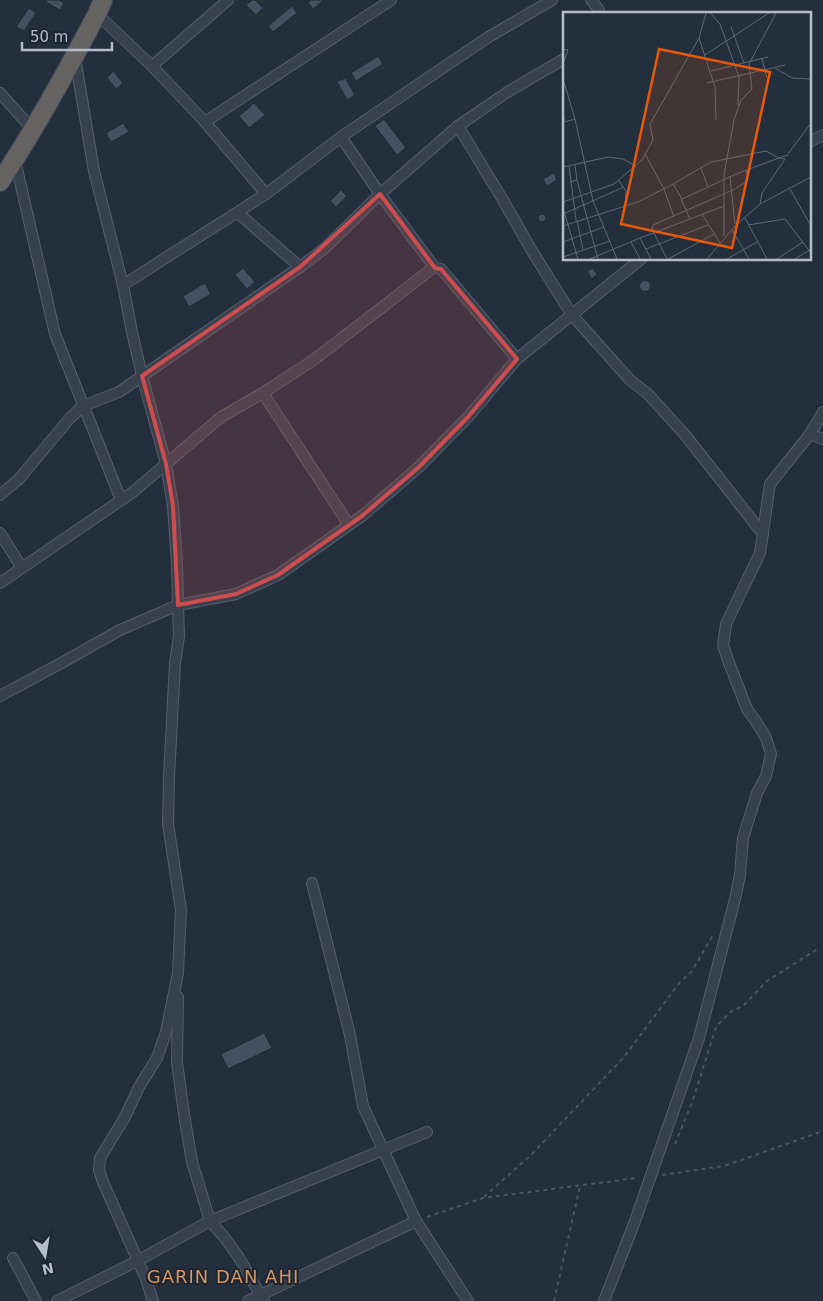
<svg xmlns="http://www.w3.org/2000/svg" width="823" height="1301" viewBox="0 0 823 1301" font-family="'DejaVu Sans',sans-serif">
  <rect width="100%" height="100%" fill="#242f3e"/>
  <g fill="#455162" stroke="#1f2835">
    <polygon points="47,0 59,0 64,3 60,10 46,2"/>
    <polygon points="252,0 255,0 263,8 256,15 246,5"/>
    <polygon points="311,0 324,0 313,9 308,3"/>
    <polygon points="292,6 297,13 273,32 268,26"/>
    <polygon points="29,8 36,13 24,31 16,27"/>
    <polygon points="378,56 383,64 356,81 351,73"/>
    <polygon points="113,71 123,83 116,89 107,78"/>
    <polygon points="345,78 355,95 347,100 337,82"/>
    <polygon points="254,103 265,115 249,128 239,116"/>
    <polygon points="384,119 406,148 397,155 375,126"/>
    <polygon points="123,123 129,132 111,142 106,133"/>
    <polygon points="554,173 557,180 547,186 543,179"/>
    <polygon points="341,190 347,196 336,207 330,201"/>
    <circle cx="542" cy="218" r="4"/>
    <polygon points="243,268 255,282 247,289 235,275"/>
    <polygon points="593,268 597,274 592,279 587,271"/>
    <circle cx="645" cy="286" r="5.5"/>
    <polygon points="205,283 211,294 189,307 183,296"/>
    <polygon points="264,1033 272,1048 228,1069 221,1054"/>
  </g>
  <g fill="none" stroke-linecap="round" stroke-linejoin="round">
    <defs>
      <g id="minor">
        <polyline points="591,0 599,10 599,14"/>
        <polyline points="97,14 152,66 205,122 266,194"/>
        <polyline points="75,57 94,171 123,285 132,332 142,376 166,464 173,506 177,564 178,605 179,636 175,663 169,777 168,824 181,910 178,973 166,1032 157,1058 139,1087 125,1117 100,1158 99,1170 103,1182 146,1279 153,1301"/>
        <polyline points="152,66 228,0"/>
        <polyline points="0,93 33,130"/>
        <polyline points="205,122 391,0"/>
        <polyline points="458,126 503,200 532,251 572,315 630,380 648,394 686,436 763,534"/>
        <polyline points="341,137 380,194 435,268"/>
        <polyline points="809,142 823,135"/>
        <polyline points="15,160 55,334 121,500"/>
        <polyline points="238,213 300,267"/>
        <polyline points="123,285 266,194 341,137 487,38 552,0"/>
        <polyline points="517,359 641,259"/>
        <polyline points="263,393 349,525"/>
        <polyline points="810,434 823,439"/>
        <polyline points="0,495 19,479 70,418 83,406 119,392 300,267 325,248 380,194 458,126 509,91 564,59"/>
        <polyline points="0,533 22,568"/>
        <polyline points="0,583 133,492 221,417 263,393 312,361 380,309 430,270 435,268 441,269 517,359 468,417 419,467 362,516 278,575 236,594 178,605 120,630 65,661 0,696"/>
        <polyline points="312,883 350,1035 363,1106 416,1221 468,1301"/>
        <polyline points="178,997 177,1062 184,1114 192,1162 210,1221 224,1237 238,1256 264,1301"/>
        <polyline points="13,1258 36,1301"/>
        <polyline points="57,1301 137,1261 210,1221 427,1132"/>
        <polyline points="248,1301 416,1221"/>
        <polyline points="604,1301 635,1221 699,1038 735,899 740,875 743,838 757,793 766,776 771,754 766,738 757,723 747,709 729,663 723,645 726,624 760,553 770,484 810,434 823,412"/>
      </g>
      <path id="trunk" d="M 0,182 C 36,128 67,71 97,14 L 103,0"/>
    </defs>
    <use href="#minor" stroke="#565f6c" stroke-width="12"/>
    <use href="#trunk" stroke="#434c59" stroke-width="20"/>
    <g stroke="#44595c" stroke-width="2" stroke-dasharray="4 4" stroke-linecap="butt">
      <polyline points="675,1144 693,1100 716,1027 729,1013 744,1005 767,981 819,948"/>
      <polyline points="662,1175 724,1166 823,1131"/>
      <polyline points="484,1197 532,1154 624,1057 680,982 692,971 713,935"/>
      <polyline points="427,1217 483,1198 637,1178"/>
      <polyline points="554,1301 580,1186"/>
    </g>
    <use href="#minor" stroke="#38414e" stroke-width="10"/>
    <use href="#trunk" stroke="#656462" stroke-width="18"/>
  </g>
  <path fill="#ce4d50" fill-opacity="0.2" stroke="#ce4d50" stroke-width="4" stroke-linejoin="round" d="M 380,194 L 435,268 L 441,269 L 517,359 L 468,417 L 419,467 L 362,516 L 278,575 L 236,594 L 178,605 L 173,506 L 166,464 L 142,376 L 300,267 Z"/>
  <g text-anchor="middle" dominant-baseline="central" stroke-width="4" stroke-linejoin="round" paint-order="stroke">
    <g font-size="18" letter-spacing="1" fill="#d59563" stroke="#1d2633">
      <text x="223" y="1276">GARIN DAN AHI</text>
    </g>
  </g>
  <g transform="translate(563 12)">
    <rect width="248" height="248" fill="#242f3e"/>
    <path fill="none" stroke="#5e6776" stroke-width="1" d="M 147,1 L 157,12 L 176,65 L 175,93M 168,15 L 181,51M 136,26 L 152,75 L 153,108M 0,37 L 5,38 L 0,52M 142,43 L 206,1M 199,47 L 204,66M 212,56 L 229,66 L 248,67M 148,59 L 205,45M 0,67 L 12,107M 144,71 L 222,53M 0,91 L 1,110M 1,110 L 12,107 L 30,189 L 54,247M 82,142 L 101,177 L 111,205M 225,142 L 248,111M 222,147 L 216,146 L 212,144 L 203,139 L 148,150 L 110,172 L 119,187 L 171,163 L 205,150 L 216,146 L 225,143M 12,153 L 14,168M 6,154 L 13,208M 0,155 L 45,145 L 60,147 L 73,154M 138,156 L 145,175M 167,165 L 172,212M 56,169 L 63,179 L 62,194M 7,170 L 14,168 L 35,247M 227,177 L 248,214M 118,187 L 127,207M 0,190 L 51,172 L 79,148 L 90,128 L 87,112 L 136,26 L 143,1M 197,192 L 199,181 L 222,147M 0,196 L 15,247M 0,202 L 61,175M 139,202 L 157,231M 182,206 L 204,247M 14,208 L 20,238M 185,213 L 222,207 L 248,241M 0,214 L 75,190 L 110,172M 169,218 L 186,247M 161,224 L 161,162 L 171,108 L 178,88 L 189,77 L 186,52 L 213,1M 77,226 L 161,194M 0,230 L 41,215M 68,230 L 77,247M 83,237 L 145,213M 0,245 L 47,229M 27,247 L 77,226 L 88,247M 104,247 L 89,217 L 90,213 L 172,177 L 185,168 L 183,158M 105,247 L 151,222M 144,247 L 172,214 L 197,192 L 248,165M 164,247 L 194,230M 214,247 L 240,230M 232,247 L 248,237"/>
    <path fill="#e8590c" fill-opacity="0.15" stroke="#e8590c" stroke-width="2.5" d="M 96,37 L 207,60 L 169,236 L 58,212 Z"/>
    <rect width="248" height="248" fill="none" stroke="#b4bcc9" stroke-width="2.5"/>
  </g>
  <g transform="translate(45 1256) rotate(168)" stroke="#1d2633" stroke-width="4" paint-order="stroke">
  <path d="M0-4L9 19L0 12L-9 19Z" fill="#b4bcc9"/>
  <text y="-8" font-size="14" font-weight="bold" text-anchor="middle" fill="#b4bcc9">N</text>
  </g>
  <path d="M22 42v8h90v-8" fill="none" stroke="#b4bcc9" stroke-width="2.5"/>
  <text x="30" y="42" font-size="15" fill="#b4bcc9" stroke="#1d2633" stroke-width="4" paint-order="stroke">50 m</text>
</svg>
